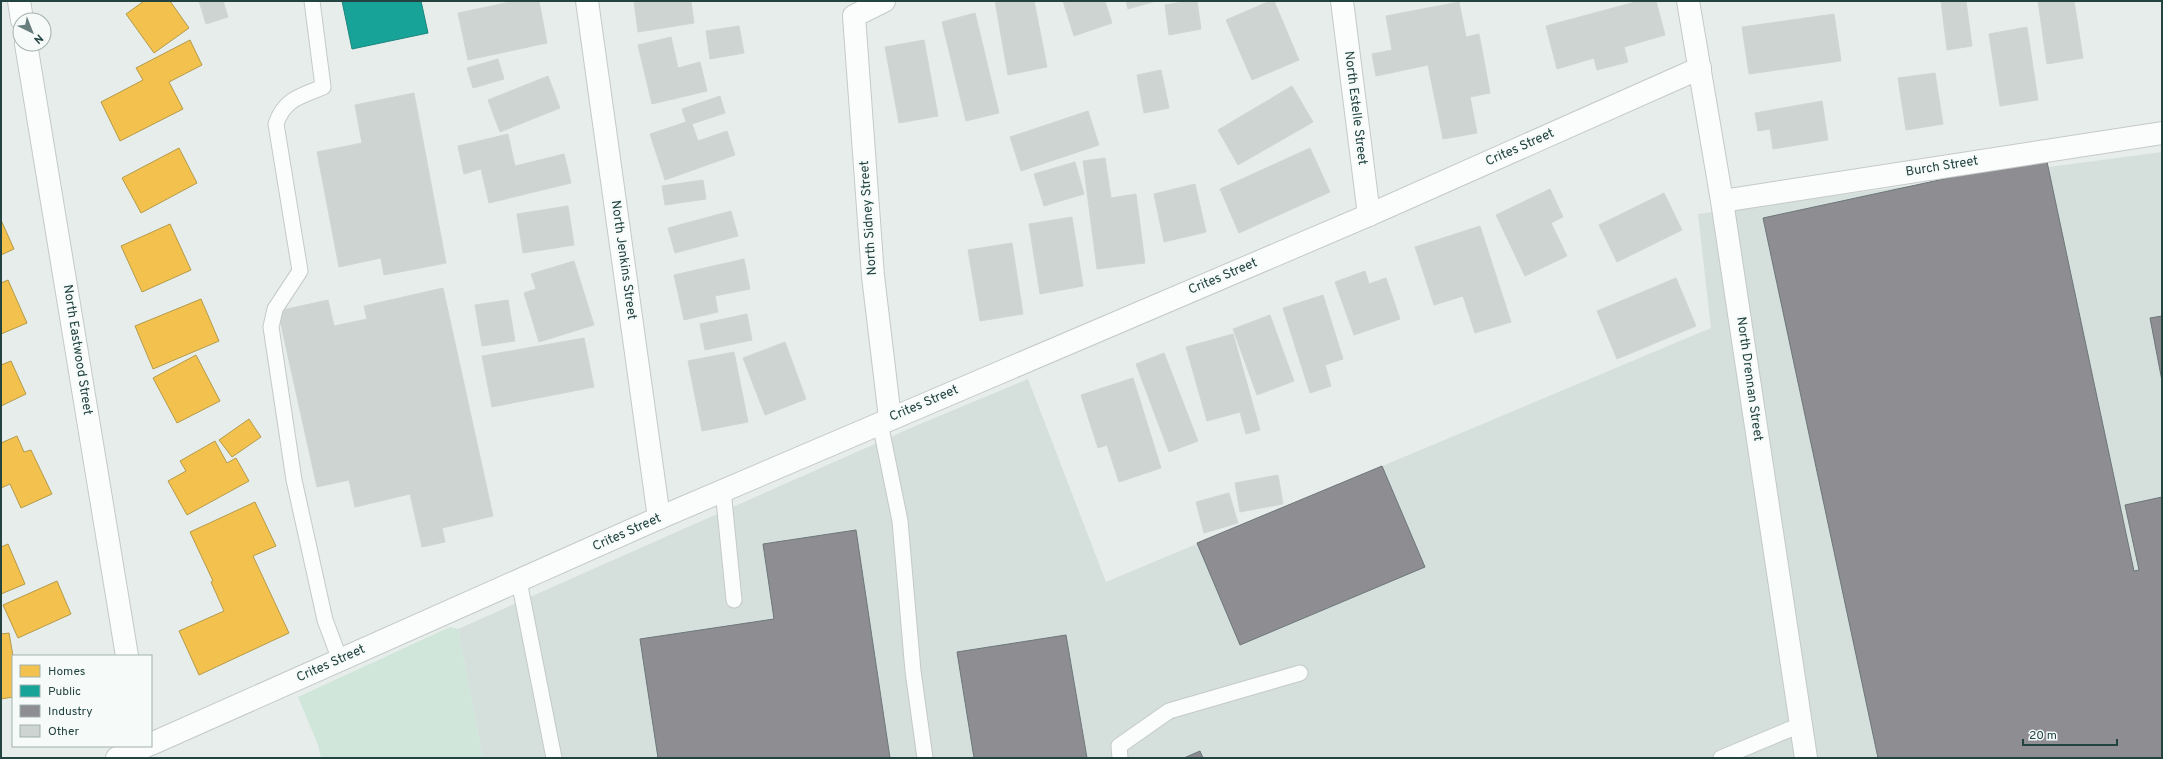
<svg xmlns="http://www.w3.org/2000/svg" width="2163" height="759" viewBox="0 0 2163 759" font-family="Overpass,sans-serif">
  <rect width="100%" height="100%" fill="#e7edeb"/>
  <polygon fill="#d5dfdc" points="2162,152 2162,758 483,758 458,629 920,424 1028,379 1106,582 1711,328 1698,214"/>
  <polygon fill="#d0e6da" points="450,627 458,629 483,758 321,758 318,745 298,697"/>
  <g fill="#f2c14e" stroke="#b49b4a">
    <polygon points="144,1 170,1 189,28 154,53 126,14"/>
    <polygon points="190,40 202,65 169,82 183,109 120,141 101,102 143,80 136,68"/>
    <polygon points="179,148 197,183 141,213 122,178"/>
    <polygon points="1,220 14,249 1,255"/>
    <polygon points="170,224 191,270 142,292 121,246"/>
    <polygon points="8,280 27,323 1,334 1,283"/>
    <polygon points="201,299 219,341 153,369 135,326"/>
    <polygon points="196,355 220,401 177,423 153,378"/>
    <polygon points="11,361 26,394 1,406 1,365"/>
    <polygon points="249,419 261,437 232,457 219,440"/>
    <polygon points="17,436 24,452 31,450 52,494 21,508 10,484 1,488 1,443"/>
    <polygon points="215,441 227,463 236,458 249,481 187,515 168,481 186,471 180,461"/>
    <polygon points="255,502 276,546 253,556 289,633 199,675 179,631 224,611 211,582 213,581 190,532"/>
    <polygon points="8,544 25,584 1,594 1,547"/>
    <polygon points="57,581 71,614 18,638 3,605"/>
    <polygon points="9,633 13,656 13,697 1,699 1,634"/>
  </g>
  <polygon fill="#17a398" stroke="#1a867e" points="342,1 421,1 428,33 352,49"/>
  <g fill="#8d8d92" stroke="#6d7779">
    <polygon points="2046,157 2134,571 2139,570 2125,505 2162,497 2162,758 1878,758 1763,218"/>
    <polygon points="2162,316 2162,381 2150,318"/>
    <polygon points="1382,466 1425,567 1240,645 1197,543"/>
    <polygon points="856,530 890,758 658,758 640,639 774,619 763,544"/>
    <polygon points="1066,635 1087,758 974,758 957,652"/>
    <polygon points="1200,751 1203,758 1184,758"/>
  </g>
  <g fill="#ced4d2" stroke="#d0d6d4">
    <polygon points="199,1 223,1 228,17 206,24"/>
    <polygon points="515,1 539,1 547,43 468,60 458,13"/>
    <polygon points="634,1 691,1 694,23 638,32"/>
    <polygon points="995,1 1034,1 1047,67 1008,75"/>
    <polygon points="1063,1 1105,1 1112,23 1074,36"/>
    <polygon points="1126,1 1156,1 1128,9"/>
    <polygon points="1188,1 1197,1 1201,29 1169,35 1165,5"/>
    <polygon points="1270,1 1274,1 1299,60 1252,80 1226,20"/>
    <polygon points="1639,1 1656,1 1665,35 1624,47 1628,62 1597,70 1594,58 1557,69 1546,26"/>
    <polygon points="1941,1 1966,1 1972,46 1947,50"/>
    <polygon points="2038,1 2074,1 2083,58 2047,64"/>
    <polygon points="1459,2 1466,37 1479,34 1490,93 1470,97 1477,133 1443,139 1428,65 1376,76 1372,54 1392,50 1386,16"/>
    <polygon points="975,13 999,113 966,121 942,22"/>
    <polygon points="1834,14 1841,61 1749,74 1742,27"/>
    <polygon points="739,26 744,53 710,59 706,31"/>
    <polygon points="2027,27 2038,100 2000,106 1989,34"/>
    <polygon points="671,37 678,68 700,62 707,91 652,104 638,45"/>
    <polygon points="924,40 938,116 899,123 885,47"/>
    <polygon points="498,59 504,79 473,88 467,68"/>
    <polygon points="1161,70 1169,108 1144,113 1137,75"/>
    <polygon points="1935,73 1943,124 1906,130 1898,78"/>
    <polygon points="548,76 560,108 500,132 488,100"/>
    <polygon points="1292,86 1313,122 1238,165 1218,130"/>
    <polygon points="414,93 446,263 384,275 381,258 339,267 317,152 362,143 355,105"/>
    <polygon points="720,96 725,113 692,124 698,141 727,131 735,155 665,180 650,134 686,122 682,109"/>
    <polygon points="1822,101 1828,140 1773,149 1770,129 1758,131 1755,113"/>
    <polygon points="1088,111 1099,145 1021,171 1010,137"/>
    <polygon points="508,134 515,166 564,154 571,183 489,203 481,169 464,174 458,146"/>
    <polygon points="1310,148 1330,192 1239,233 1220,189"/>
    <polygon points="1105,158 1111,198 1136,194 1145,263 1097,269 1083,161"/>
    <polygon points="1075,162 1084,194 1044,206 1034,174"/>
    <polygon points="703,180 706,199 665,205 662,186"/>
    <polygon points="1195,184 1206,232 1164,242 1154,194"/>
    <polygon points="1550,189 1563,217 1551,223 1567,256 1525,276 1496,215"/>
    <polygon points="1664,193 1682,230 1617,262 1599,225"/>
    <polygon points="568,206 574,245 523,253 517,214"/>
    <polygon points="731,211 738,236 675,253 668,228"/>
    <polygon points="1072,217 1083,286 1040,294 1029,224"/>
    <polygon points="1480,226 1511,322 1475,333 1463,296 1434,305 1415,247"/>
    <polygon points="1012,243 1023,314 980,321 968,250"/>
    <polygon points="744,259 750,289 715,296 718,312 684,320 674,275"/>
    <polygon points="574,261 594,325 539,342 524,293 536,289 531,274"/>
    <polygon points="1365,271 1369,284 1386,278 1400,319 1354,335 1335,282"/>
    <polygon points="1676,278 1696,326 1617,359 1597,311"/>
    <polygon points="443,288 493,516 442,528 445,542 422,547 410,494 355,507 349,480 317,487 278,311 328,300 334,326 367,319 364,306"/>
    <polygon points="1323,295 1343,359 1325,365 1331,386 1310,393 1283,308"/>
    <polygon points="508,300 515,341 482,346 475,305"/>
    <polygon points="747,314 752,340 705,350 700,324"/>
    <polygon points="1270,315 1294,381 1257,395 1233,329"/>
    <polygon points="1233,334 1260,430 1246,434 1240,412 1207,421 1186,347"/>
    <polygon points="584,338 594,387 492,407 482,356"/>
    <polygon points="785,342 806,399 765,415 743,358"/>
    <polygon points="734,352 748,422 702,431 688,361"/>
    <polygon points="1164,353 1198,441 1169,452 1136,364"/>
    <polygon points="1133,378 1161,468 1119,482 1107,445 1098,448 1081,395"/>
    <polygon points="1278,475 1283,504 1240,512 1235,483"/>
    <polygon points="1229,493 1238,523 1204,533 1196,502"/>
  </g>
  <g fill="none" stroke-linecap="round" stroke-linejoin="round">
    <defs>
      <g id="service">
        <path d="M 312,1 L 323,87 C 301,96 284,99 276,124 L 300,271 L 275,309 L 271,327 L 294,480 L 325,620 L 340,660"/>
        <polyline points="880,423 900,521 913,671 925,758"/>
        <polyline points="723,490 734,600"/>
        <polyline points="519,581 554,758"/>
        <polyline points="1120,758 1119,746 1169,711 1300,673"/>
        <polyline points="1721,758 1800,725"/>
      </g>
      <g id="minor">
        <polyline points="19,1 22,20"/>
        <polyline points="587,1 659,518"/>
        <polyline points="884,1 854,16 873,276 890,418"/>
        <polyline points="1342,1 1369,215"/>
        <polyline points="1688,1 1722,201 1806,758"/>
        <polyline points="26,44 127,656"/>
        <polyline points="1722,201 2162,133"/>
        <polyline points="151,744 659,518 1369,215 1700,68"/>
        <polyline points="117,758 146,746"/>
      </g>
    </defs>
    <use href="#service" stroke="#c4cac8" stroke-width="17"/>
    <use href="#minor" stroke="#c4cac8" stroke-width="24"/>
    <use href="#service" stroke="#fbfcfc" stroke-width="15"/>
    <use href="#minor" stroke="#fbfcfc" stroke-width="22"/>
  </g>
  <g text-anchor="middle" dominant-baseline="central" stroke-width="4" stroke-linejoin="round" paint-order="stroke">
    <g font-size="13" fill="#224340" stroke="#f6fbf9">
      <text transform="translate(1355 108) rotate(83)">North Estelle Street</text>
      <text transform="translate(1520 148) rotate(-24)">Crites Street</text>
      <text transform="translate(1942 167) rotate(-9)">Burch Street</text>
      <text transform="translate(869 218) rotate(-94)">North Sidney Street</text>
      <text transform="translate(623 260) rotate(82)">North Jenkins Street</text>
      <text transform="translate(1223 277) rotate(-23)">Crites Street</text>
      <text transform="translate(77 350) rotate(81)">North Eastwood Street</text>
      <text transform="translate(1749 379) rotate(82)">North Drennan Street</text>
      <text transform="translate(924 404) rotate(-23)">Crites Street</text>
      <text transform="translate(627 533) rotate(-24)">Crites Street</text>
      <text transform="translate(331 664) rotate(-24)">Crites Street</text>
    </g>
  </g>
  <rect width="2163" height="759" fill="none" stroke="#224340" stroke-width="4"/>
  <rect x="12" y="655" width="140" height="92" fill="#f6fbf9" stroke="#a1b1af"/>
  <rect x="20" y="665" width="20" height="12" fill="#f2c14e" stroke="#a1b1af"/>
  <text x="48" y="675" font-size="12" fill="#224340">Homes</text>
  <rect x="20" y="685" width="20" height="12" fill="#17a398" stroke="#a1b1af"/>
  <text x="48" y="695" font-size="12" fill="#224340">Public</text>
  <rect x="20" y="705" width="20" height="12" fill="#8d8d92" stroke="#a1b1af"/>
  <text x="48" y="715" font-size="12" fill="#224340">Industry</text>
  <rect x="20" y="725" width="20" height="12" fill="#ced4d2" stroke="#a1b1af"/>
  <text x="48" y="735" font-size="12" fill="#224340">Other</text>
  <g transform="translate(32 32) rotate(137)"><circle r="19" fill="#f6fbf9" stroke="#a1b1af"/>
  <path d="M0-3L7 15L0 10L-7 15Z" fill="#677e7c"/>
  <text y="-6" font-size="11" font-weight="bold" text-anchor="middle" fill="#224340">N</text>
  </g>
  <path d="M2023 739v6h94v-6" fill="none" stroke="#224340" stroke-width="2"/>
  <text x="2029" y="739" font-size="12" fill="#224340" stroke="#f6fbf9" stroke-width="3" paint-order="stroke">20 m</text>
</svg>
